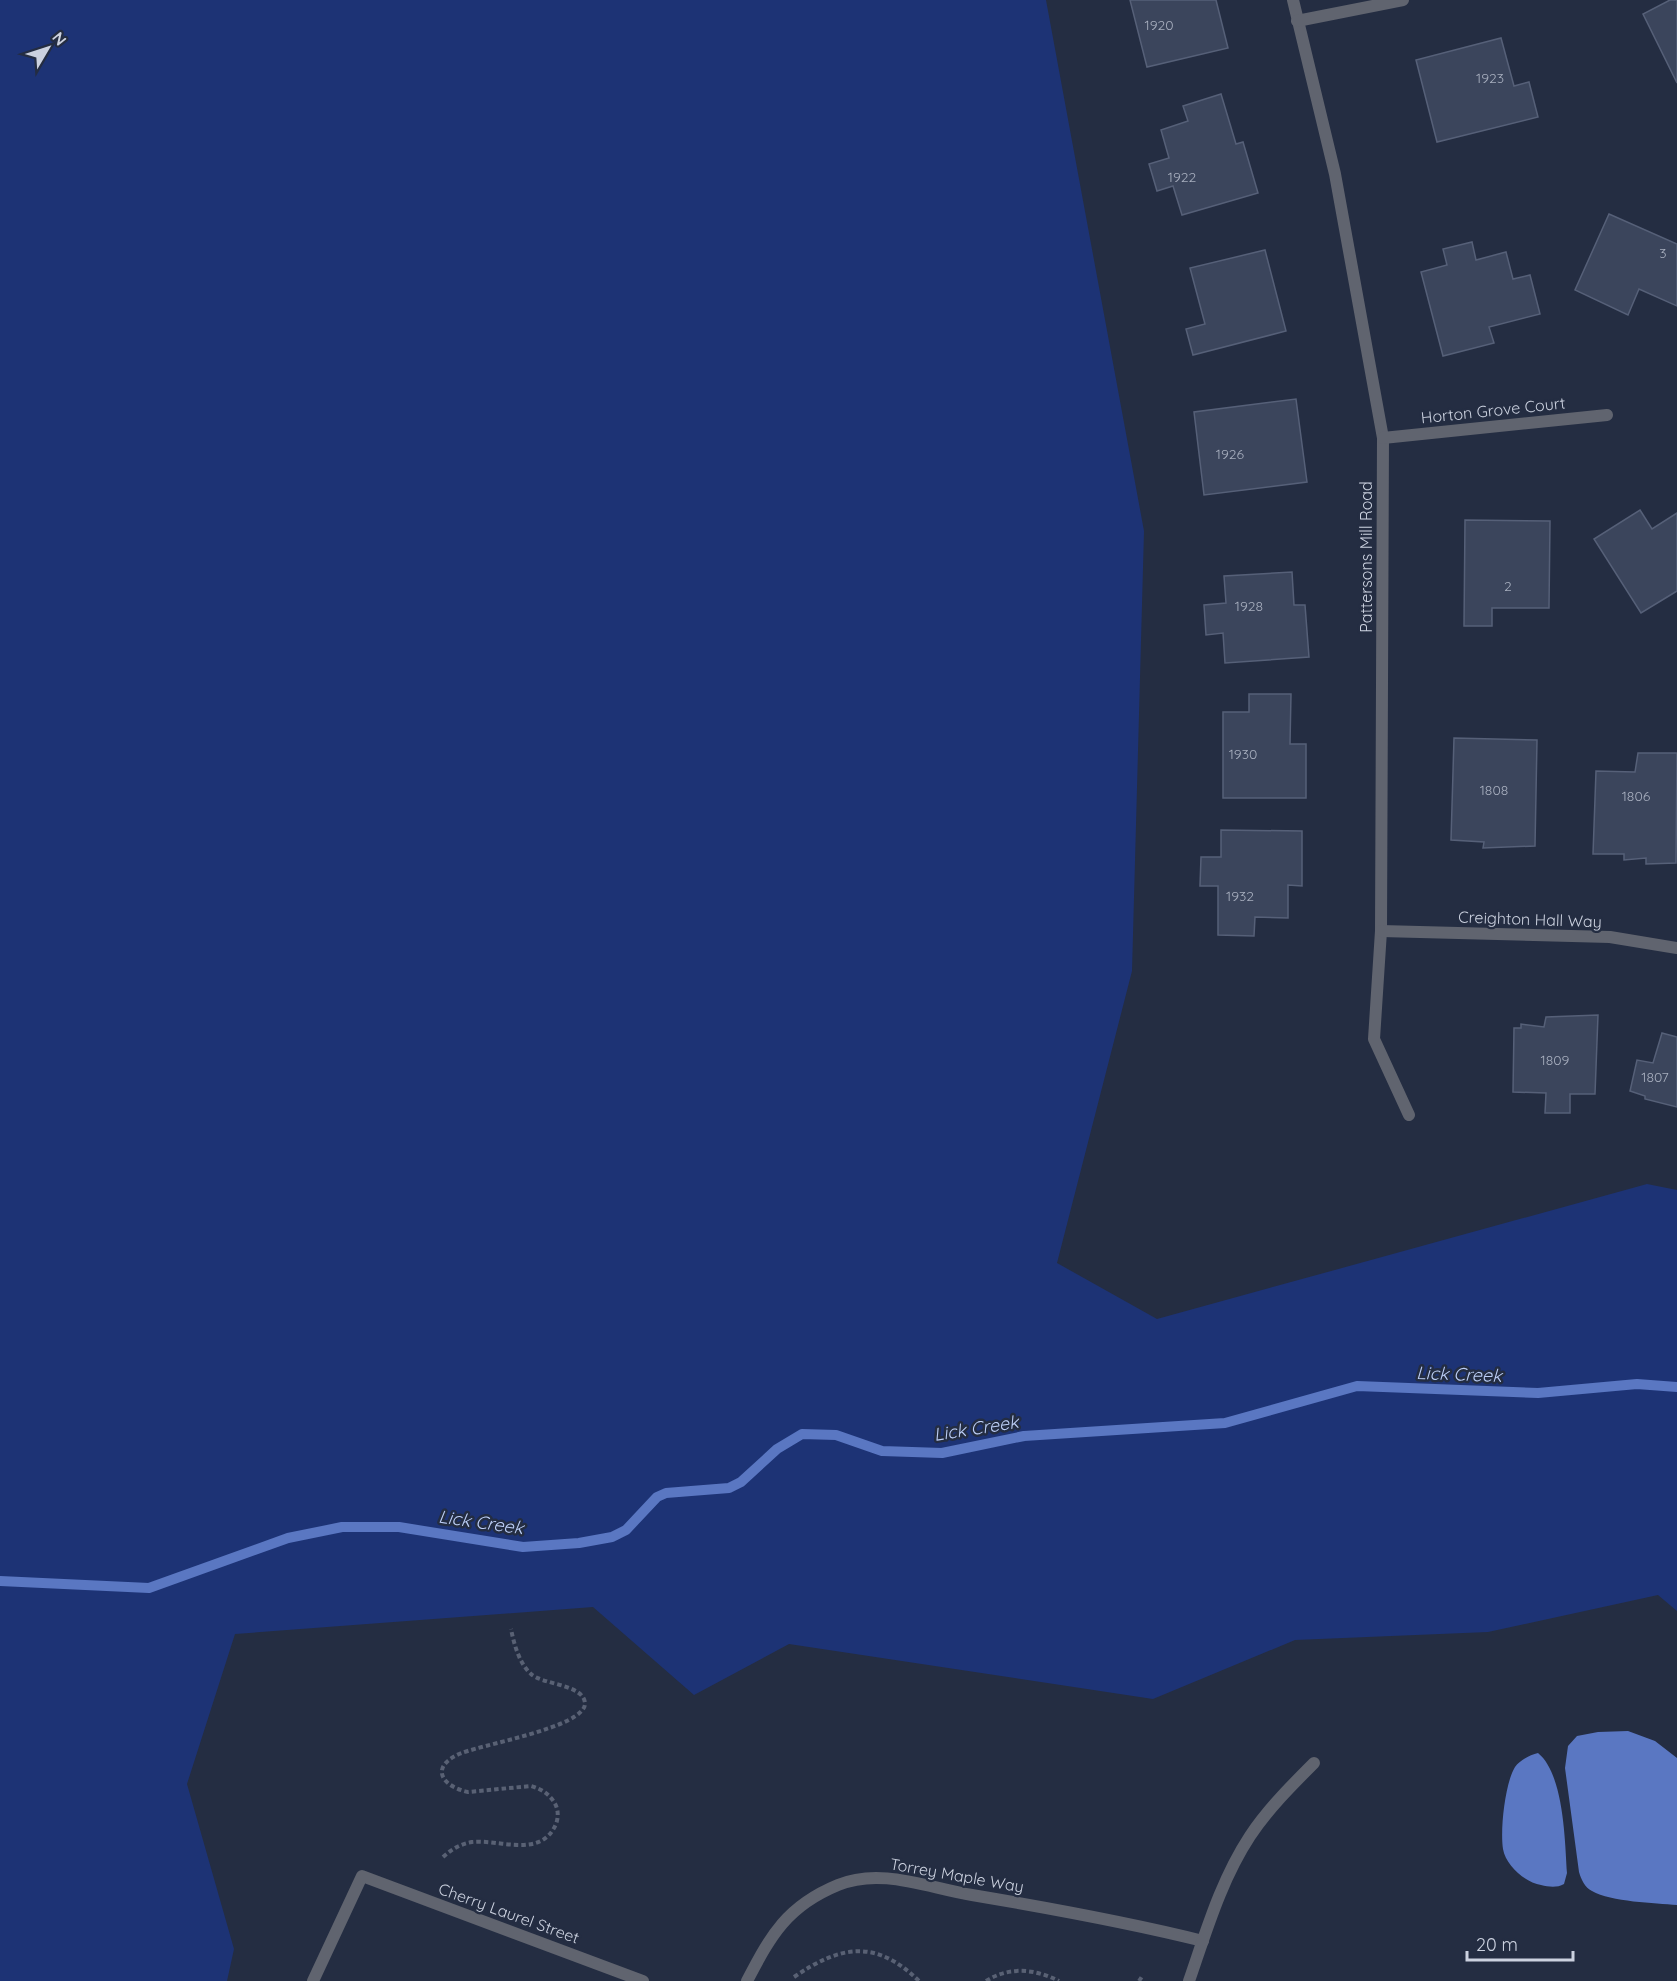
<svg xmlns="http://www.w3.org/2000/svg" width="1677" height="1981" viewBox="0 0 1677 1981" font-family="Quicksand,sans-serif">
  <rect width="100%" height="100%" fill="#242d42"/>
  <polygon fill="#1d3375" points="0,0 1046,0 1144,531 1132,971 1057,1263 1157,1319 1647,1184 1677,1190 1677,1611 1658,1595 1488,1632 1295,1640 1153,1699 789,1644 694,1695 593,1607 235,1634 187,1784 234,1949 227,1981 0,1981"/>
  <g fill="#5a77c2">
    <path d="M 1628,1731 L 1655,1741 L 1677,1758 L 1677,1905 C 1655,1903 1611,1902 1592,1891 C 1585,1888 1581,1879 1579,1872 L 1565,1768 L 1568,1746 L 1577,1736 L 1598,1732 Z"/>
    <path d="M 1538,1753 C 1564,1774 1565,1842 1567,1873 L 1564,1884 C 1557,1888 1549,1887 1541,1885 C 1525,1882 1506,1866 1503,1849 C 1500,1830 1505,1783 1515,1767 C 1520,1760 1530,1755 1538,1753 Z"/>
  </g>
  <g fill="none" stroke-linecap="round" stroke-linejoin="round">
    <polyline stroke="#5a77c2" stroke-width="10" points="0,1581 149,1588 288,1538 342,1527 399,1527 523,1547 579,1543 612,1537 626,1530 657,1497 666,1493 729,1488 741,1482 777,1449 802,1434 836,1435 882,1451 942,1453 1024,1436 1225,1423 1357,1386 1538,1393 1637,1384 1677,1387"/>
  </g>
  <g fill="#3b455c" stroke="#566078" stroke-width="1.5">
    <polygon points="1130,0 1216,0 1228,48 1147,67"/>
    <polygon points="1670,0 1677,0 1677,83 1643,14"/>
    <polygon points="1501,38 1514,86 1529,82 1538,117 1437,142 1416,60"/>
    <polygon points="1221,94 1236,144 1243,142 1258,193 1182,215 1173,186 1157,191 1149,164 1169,158 1161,130 1188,121 1183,106"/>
    <polygon points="1609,214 1677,244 1677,306 1639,289 1628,315 1575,290"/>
    <polygon points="1472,242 1476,260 1506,252 1513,279 1530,275 1540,314 1489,327 1494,343 1443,356 1421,272 1447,265 1443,249"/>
    <polygon points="1265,250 1286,331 1193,355 1186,329 1205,324 1190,268"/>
    <polygon points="1296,399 1307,482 1204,495 1194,412"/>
    <polygon points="1640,510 1652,529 1677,513 1677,591 1641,613 1594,539"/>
    <polygon points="1465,520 1550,521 1549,608 1492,608 1492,626 1464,626"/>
    <polygon points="1292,572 1294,605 1305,605 1309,657 1225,663 1223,633 1206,635 1204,605 1226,603 1224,576"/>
    <polygon points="1249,694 1291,694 1290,744 1306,744 1306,798 1223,798 1223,712 1249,712"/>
    <polygon points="1454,738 1537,740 1535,846 1483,848 1484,842 1451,840"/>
    <polygon points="1638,753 1677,753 1676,863 1646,864 1646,858 1624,860 1624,854 1593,854 1596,771 1635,772"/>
    <polygon points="1221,830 1302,831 1302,886 1288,885 1288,918 1255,917 1254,936 1218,935 1218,886 1200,886 1201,857 1221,857"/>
    <polygon points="1598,1015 1595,1094 1570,1094 1570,1113 1545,1113 1546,1093 1513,1092 1514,1028 1521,1028 1521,1024 1544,1027 1546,1017"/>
    <polygon points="1662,1033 1677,1037 1677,1107 1645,1099 1645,1096 1630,1091 1637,1060 1653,1063"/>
  </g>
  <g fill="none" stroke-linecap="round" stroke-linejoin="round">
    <g stroke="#596174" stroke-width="4" stroke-dasharray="4.5 3" stroke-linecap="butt">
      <path d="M 443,1857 C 452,1849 460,1844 472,1842 C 500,1839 541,1859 556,1824 C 559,1816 558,1808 554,1802 C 548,1793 541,1789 531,1786 L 468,1792 C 444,1787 429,1769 457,1755 C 476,1745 586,1728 585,1703 C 583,1684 543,1685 531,1674 C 519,1663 514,1644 511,1629"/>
      <path d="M 794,1977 C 841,1945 876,1939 919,1981"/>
      <path d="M 986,1981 C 1010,1966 1035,1969 1059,1981"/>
      <polyline points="1139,1981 1143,1975"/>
    </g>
    <g stroke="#60646f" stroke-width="12">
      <polyline points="1293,0 1335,174 1383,438 1381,931 1374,1039 1409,1115"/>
      <polyline points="1297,21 1403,0"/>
      <polyline points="1383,438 1607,415"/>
      <polyline points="1381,931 1610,937 1677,948"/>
      <polyline points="313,1981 362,1876 643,1981"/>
      <path d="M 747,1981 C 771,1935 787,1906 838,1885 C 881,1867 928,1888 972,1895 C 1049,1908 1127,1922 1203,1941"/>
      <path d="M 1189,1981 C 1206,1932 1221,1880 1250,1836 C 1268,1809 1291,1786 1314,1763"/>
    </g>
  </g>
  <g text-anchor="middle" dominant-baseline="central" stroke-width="5" stroke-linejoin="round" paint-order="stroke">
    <g font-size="14" fill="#a7aebe">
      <text x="1159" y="25">1920</text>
      <text x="1490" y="78">1923</text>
      <text x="1182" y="177">1922</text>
      <text x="1663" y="253">3</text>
      <text x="1230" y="454">1926</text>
      <text x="1508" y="586">2</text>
      <text x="1249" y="606">1928</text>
      <text x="1243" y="754">1930</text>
      <text x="1494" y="790">1808</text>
      <text x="1636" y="796">1806</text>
      <text x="1240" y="896">1932</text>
      <text x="1555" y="1060">1809</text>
      <text x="1655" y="1077">1807</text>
    </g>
    <g font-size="16" fill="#cbd1df" stroke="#242d42">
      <text transform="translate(1493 410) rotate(-6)">Horton Grove Court</text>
      <text transform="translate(1366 557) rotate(-90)">Pattersons Mill Road</text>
      <text transform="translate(1530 919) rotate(2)">Creighton Hall Way</text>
      <text transform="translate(957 1875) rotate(10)">Torrey Maple Way</text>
      <text transform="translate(509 1913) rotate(20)">Cherry Laurel Street</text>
    </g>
    <g font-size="18" font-style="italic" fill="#bdcff7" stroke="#242d42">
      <text transform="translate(1459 1374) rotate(2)">Lick Creek</text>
      <text transform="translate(976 1428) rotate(-9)">Lick Creek</text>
      <text transform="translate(481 1522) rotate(8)">Lick Creek</text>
    </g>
  </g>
  <g transform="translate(48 48) rotate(51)" stroke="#242d42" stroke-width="4.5" paint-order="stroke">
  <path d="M0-4.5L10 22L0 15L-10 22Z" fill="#cbd1df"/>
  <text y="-9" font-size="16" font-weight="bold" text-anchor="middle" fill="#cbd1df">N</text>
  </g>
  <path d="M1467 1951v9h106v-9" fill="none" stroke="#cbd1df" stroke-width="3"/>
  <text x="1476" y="1951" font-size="18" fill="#cbd1df" stroke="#242d42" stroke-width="4.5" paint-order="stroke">20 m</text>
</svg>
